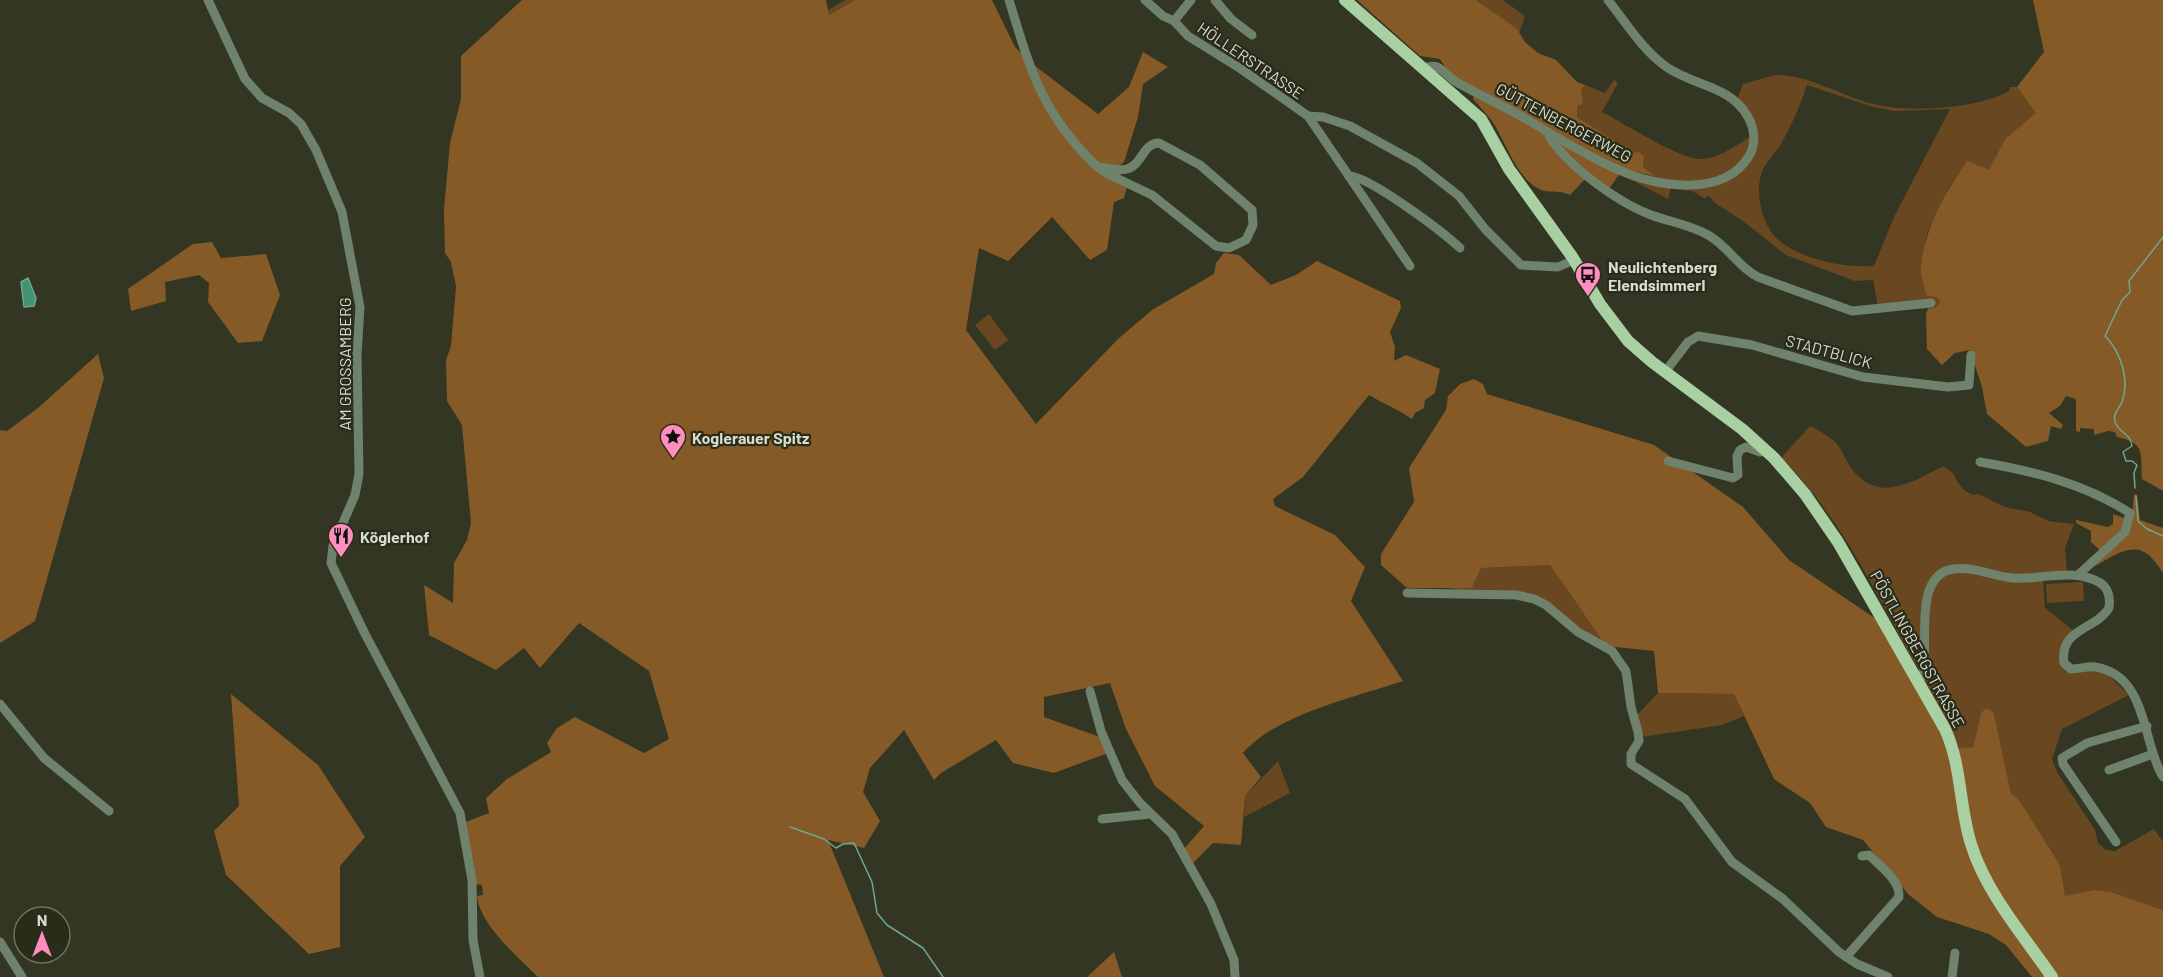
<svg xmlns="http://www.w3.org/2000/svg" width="2163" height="977" viewBox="0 0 2163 977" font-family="Barlow,sans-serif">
  <rect width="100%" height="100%" fill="#323622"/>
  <g fill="#694720" fill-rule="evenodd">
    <polygon points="845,0 855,0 829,15 828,10"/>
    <polygon points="1476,0 1503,0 1525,16 1519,33"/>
    <path d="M 1775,75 C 1808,74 1841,96 1873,104 C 1909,113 1977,109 2009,91 L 2010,87 L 2017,87 L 2037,113 L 2005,139 L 1989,171 L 1967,162 L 1951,184 L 1927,234 L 1921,269 L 1940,302 L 1936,307 L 1928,309 L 1925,301 L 1878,308 L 1873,280 L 1855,281 L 1786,255 L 1743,221 L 1715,203 L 1709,196 L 1704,198 L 1692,191 L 1671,188 L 1668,199 L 1620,174 L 1651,178 L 1634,153 L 1577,117 L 1581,90 L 1585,85 L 1605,93 L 1614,80 L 1618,83 L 1602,112 C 1624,123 1681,161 1703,159 C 1723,157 1741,142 1757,132 L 1737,100 L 1743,84 ZM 1807,85 L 1870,106 L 1894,111 L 1950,109 L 1894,217 L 1874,266 C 1845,268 1804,260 1781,242 C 1763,229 1755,195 1761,175 C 1764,164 1775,154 1781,144 C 1792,125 1800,106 1807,85 Z"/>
    <polygon points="989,314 1008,340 995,350 975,325"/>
    <path d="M 1810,426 C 1818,430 1827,435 1834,441 C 1843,449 1846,463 1854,472 C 1881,503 1914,481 1943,466 L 1954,474 L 1956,480 L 1964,490 L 1973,495 L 1978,494 L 2005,507 L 2030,512 L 2048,521 L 2074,524 L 2065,548 L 2067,572 L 2020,576 L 1973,567 L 1935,574 L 1920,672 C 1878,599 1842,516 1781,458 Z"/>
    <polygon points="1550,565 1606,646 1546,603 1447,588 1472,588 1481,568"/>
    <polygon points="1952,571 2043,580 2045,608 2074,631 2062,662 2107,674 2129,695 2062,729 2052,759 2057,772 2095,830 2098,843 2106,850 2115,851 2154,829 2163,842 2163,910 2111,892 2095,890 2065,897 2060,865 2020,801 2011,793 1994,714 1981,713 1973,747 1956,750 1925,686 1929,608 1936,581"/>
    <polygon points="2083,582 2084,601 2047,603 2046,584"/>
    <polygon points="1658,693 1734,694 1744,716 1722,725 1641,737 1636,716"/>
    <polygon points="1278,761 1290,793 1244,817 1245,796"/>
  </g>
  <g fill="#865a26">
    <path d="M 522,0 L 826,0 L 829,15 L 855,0 L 992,0 L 1015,47 L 1030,62 L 1098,114 L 1129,87 L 1143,52 L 1168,67 L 1143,84 L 1138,117 L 1124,162 L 1119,166 L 1108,164 L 1101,175 L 1127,186 L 1124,198 L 1114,202 L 1107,250 L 1090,260 L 1052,217 L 1008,261 L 979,248 L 966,330 L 1036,424 L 1118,339 L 1152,310 L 1214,274 L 1216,263 L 1224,253 L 1239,255 L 1271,285 L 1296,275 L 1317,261 L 1400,301 L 1401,308 L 1390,332 L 1395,347 L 1394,361 L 1406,355 L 1440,369 L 1435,393 L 1425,400 L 1424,408 L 1415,413 L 1412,419 C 1398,409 1384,404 1369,395 L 1303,477 L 1273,499 L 1275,506 L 1335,535 L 1365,567 L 1351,601 L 1403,681 C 1356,697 1275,715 1243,753 L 1261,777 L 1245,796 L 1241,845 L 1213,843 L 1191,865 L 1183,850 L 1204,826 L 1155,786 L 1126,729 L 1110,683 L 1044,697 L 1044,717 L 1100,737 L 1108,753 L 1054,773 L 1013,763 L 996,740 L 941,773 L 934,780 L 904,730 L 870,768 L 863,792 L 880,821 L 864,848 L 828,840 L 884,977 L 538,977 C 517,956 480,925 477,896 L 483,895 L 482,885 L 476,884 L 466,822 L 489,813 L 486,798 L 507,779 L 551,752 L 547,743 L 557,728 L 575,717 L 644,753 L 669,739 L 649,671 L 579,623 L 540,668 L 524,648 L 496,670 L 429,635 L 424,585 L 453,603 L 454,563 L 467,540 L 471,523 L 462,425 L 447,401 L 446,360 L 451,346 L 456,286 L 451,262 L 445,253 L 444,209 L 450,143 L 461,99 L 461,56 Z"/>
    <path d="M 1357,0 L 1476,0 L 1517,29 L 1525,42 L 1538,53 L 1556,60 L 1577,82 L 1585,85 L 1581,90 L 1583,103 L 1578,106 L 1577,117 L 1634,153 L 1639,152 L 1644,157 L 1643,167 L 1654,176 L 1623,169 L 1609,189 L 1587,177 L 1570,195 C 1558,189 1549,194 1539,189 C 1515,176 1506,142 1492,121 C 1486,113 1479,106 1473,99 L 1474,93 L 1450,74 L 1440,59 L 1420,56 Z"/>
    <path d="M 2033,0 L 2163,0 L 2163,491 L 2142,479 C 2140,455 2147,443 2117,437 L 2115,432 L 2108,431 L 2094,435 L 2094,429 L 2080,428 L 2080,432 L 2076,431 L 2076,399 L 2066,396 L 2060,406 L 2049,413 L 2063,425 L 2061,429 L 2051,426 L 2048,441 L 2026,447 L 1987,414 L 1982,387 L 1970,350 L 1955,353 L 1942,365 L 1927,349 L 1926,314 L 1928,309 L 1936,307 L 1940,302 L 1937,297 L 1927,296 C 1925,288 1920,277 1921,268 C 1924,229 1945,193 1967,161 L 1989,170 L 2005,139 L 2036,113 L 2017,87 L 2044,52 Z"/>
    <polygon points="212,242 221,258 266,254 280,295 262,341 238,343 208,302 209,283 199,275 165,282 166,301 131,311 128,289 193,244"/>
    <polygon points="98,354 104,378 35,621 0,643 0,430 7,431 38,408"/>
    <polygon points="1474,379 1483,384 1487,394 1654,445 1743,507 1789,560 1876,619 1940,730 1948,750 1973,747 1981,713 1985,709 1990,710 1994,714 2011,793 2020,801 2060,865 2065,896 2095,890 2111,892 2163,910 2163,977 2032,977 2006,945 1989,934 1937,917 1908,894 1863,840 1826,827 1810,803 1774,779 1734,694 1658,693 1654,651 1606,646 1550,565 1481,568 1472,588 1407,588 1381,565 1381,554 1414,502 1409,468 1446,410 1448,396 1460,384"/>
    <path d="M 2134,494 L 2137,495 L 2140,520 L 2163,528 L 2163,573 C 2147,548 2137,543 2109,558 C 2103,561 2098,566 2092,566 L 2101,551 L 2091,542 L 2091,531 L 2076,523 L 2076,520 L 2108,527 L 2113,524 L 2113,514 L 2132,521 Z"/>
    <polygon points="231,694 318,765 365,837 340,866 340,947 309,954 226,875 214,831 239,806"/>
    <polygon points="1114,952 1122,977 1087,977"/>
  </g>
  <polygon fill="#449175" stroke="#70a790" stroke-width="1.5" points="28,278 36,298 34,306 24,307 21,282"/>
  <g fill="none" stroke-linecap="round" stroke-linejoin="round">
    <g stroke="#70a790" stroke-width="1.5">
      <path d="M 2135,488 L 2134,473 L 2137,465 L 2132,461 L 2126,461 L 2123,452 L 2132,446 C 2131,434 2120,433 2116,424 C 2111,415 2119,409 2122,402 C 2130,380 2121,352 2105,336 L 2122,300 L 2130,292 L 2129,281 L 2163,237"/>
      <polyline points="2136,496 2138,521 2147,529 2163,536"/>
      <polyline points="790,827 824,839 836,848 843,844 854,843 872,882 877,913 887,925 923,948 943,977"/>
    </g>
    <g stroke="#6e826c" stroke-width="9">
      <polyline points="208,0 245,79 262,98 289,113 301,124 316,150 342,212 360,307 357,355 359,474 355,495 333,546 331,563 364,632 460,813 472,880 473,940 480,977"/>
      <path d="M 1009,0 C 1030,68 1040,109 1092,162 C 1098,167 1103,172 1110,175 L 1152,195 L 1216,246 L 1229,248 L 1246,240 L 1253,225 L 1252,210 L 1200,165 L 1159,143 C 1143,143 1142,165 1127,169 C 1117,172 1108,167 1098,167"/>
      <polyline points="1145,0 1163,16 1174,21 1188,36 1241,69 1308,116 1323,117 1350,126 1417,163 1459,196 1485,229 1521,265 1558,267 1574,260"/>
      <polyline points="1215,0 1231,19 1252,35"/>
      <polyline points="1174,21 1191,0"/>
      <path d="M 1424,69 C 1428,66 1431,65 1437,67 C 1444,70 1450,79 1458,83 C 1478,94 1499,104 1519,115 C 1552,134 1584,155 1619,170 C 1656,187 1724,198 1749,156 C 1756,145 1755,129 1748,117 C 1731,86 1695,86 1668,68 C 1644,52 1626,23 1608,0"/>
      <polyline points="1308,116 1410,266"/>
      <path d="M 1549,136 C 1567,166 1619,203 1651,215 C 1670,222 1691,225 1708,235 C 1728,246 1738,267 1758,277 L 1852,311 L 1931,303"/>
      <path d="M 1349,176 C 1369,176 1443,232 1460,248"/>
      <polyline points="1665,372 1688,342 1698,336 1752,345 1863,377 1948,387 1969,385 1971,355"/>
      <polyline points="1668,461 1733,478 1738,475 1737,456 1740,450 1746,447 1760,452 1765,450"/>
      <path d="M 1980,462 C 2033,471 2083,483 2130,513 L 2125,532 L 2078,575"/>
      <polyline points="1407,593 1516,595 1534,599 1546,605 1578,632 1612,651 1626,671 1631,707 1638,732 1639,741 1631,754 1631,764 1685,799 1732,862 1783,899 1839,952 1857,964 1888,977"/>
      <path d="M 1918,682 C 1936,668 1906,576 1953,569 C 1973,566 1993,576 2012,578 C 2035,580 2058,572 2081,576 C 2100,580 2112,586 2109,608 C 2096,630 2059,628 2064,663 L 2071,669 C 2079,669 2087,666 2095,667 C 2148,675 2142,743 2163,777"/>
      <polyline points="1090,691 1101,731 1122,780 1140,803 1172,834 1211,904 1234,960 1235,977"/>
      <polyline points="0,704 44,758 109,811"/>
      <polyline points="2109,770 2153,754"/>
      <polyline points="1102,819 1150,814"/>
      <polyline points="2116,842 2063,764 2062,758 2087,743 2147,726"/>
      <polyline points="0,942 22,977"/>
      <path d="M 1846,957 L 1899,897 C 1900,880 1880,866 1869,855 L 1862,856"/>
      <polyline points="1952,977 1955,953"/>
    </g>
    <path stroke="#a8d0a3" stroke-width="12" d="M 1345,0 L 1481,119 L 1509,169 L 1573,258 L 1600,304 L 1628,341 L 1652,362 L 1742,429 L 1774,458 L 1805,494 L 1838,542 L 1945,729 C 1962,766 1959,806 1971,844 C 1986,893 2024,936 2052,977"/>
  </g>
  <defs>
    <symbol id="bus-pin" viewBox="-11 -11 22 30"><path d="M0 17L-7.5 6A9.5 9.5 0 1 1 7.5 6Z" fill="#fd8ebe" stroke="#282c18"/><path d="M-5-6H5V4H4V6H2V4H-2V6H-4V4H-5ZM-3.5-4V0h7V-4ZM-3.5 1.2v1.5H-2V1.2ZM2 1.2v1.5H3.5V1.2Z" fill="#111"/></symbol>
    <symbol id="sight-pin" viewBox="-11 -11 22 30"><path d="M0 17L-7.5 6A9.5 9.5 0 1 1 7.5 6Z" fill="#fd8ebe" stroke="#282c18"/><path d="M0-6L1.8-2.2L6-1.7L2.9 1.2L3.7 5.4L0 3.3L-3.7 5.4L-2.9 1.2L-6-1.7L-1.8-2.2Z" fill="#111"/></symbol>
    <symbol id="restaurant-pin" viewBox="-11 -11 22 30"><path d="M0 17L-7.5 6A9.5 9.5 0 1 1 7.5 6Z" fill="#fd8ebe" stroke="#282c18"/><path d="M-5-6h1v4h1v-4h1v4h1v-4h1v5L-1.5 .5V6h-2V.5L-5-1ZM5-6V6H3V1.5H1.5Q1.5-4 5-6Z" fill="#111"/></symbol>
  </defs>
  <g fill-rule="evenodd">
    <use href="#bus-pin" x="1573" y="260" width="30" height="40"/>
    <use href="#sight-pin" x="658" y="422" width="30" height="40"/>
    <use href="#restaurant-pin" x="326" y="521" width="30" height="40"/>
  </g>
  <g text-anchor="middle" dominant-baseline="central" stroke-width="4.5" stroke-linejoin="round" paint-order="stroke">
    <g font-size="16" fill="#d8dbce" stroke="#282c18">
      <text transform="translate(1251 60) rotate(34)">HÖLLERSTRASSE</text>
      <text transform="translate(1564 122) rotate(28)">GÜTTENBERGERWEG</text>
      <text transform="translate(1829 351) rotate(15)">STADTBLICK</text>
      <text transform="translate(344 364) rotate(-90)">AM GROSSAMBERG</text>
      <text transform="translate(1918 649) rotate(61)">PÖSTLINGBERGSTRASSE</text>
    </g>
    <g font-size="16" font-weight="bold" fill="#d8dbce" stroke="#282c18" text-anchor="start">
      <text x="1608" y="266">Neulichtenberg<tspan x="1608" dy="18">Elendsimmerl</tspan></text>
      <text x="692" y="437">Koglerauer Spitz</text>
      <text x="360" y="536">Köglerhof</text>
    </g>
  </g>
  <g transform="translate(42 935)"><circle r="28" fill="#282c18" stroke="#6e7261" stroke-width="1.5"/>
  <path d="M0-4.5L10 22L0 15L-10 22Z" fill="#fd8ebe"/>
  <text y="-9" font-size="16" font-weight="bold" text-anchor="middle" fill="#d8dbce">N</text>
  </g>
</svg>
